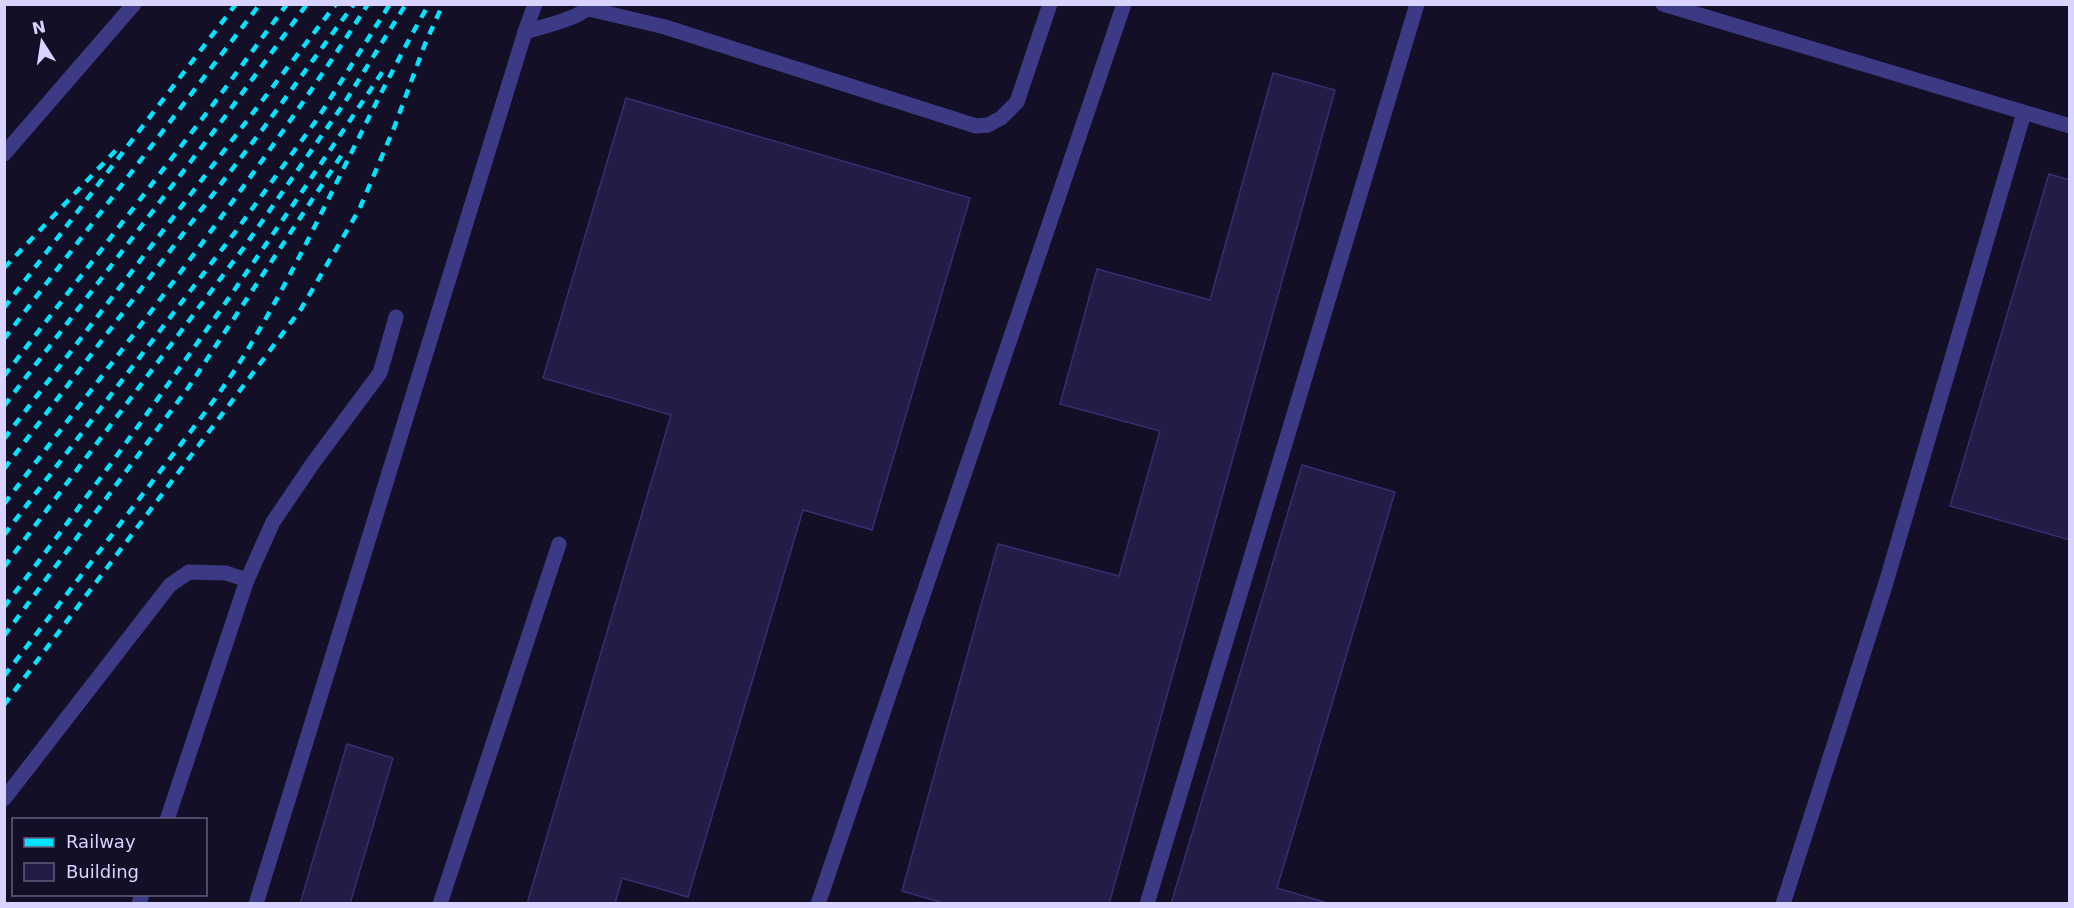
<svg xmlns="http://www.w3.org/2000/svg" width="2074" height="908" viewBox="0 0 2074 908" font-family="'DejaVu Sans',sans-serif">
  <rect width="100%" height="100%" fill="#130f26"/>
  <g fill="#241b47" stroke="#3b2d73" stroke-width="1.5">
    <polygon points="1273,73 1335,90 1109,904 947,904 902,891 998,544 1119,576 1160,431 1060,404 1097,269 1210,300"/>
    <polygon points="626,98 970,198 872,530 803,510 688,897 622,878 615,904 527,904 671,415 543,378"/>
    <polygon points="2049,174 2070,180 2070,540 1950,506"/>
    <polygon points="1302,465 1395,492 1277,888 1331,904 1171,904"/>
    <polygon points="347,744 393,758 350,904 300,904"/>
  </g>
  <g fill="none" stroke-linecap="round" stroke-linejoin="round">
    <g stroke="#3d3a85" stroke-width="15">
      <polyline points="1663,4 2070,126"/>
      <polyline points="589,9 665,27 976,126 988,125 1001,118 1017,102 1050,4"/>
      <path d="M 525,32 C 540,27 584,18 591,4"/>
      <polyline points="4,154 134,4"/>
      <polyline points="4,799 170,585 189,572 226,573 247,580"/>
      <polyline points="167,820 247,580 273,522 313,463 380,373 396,317"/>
      <polyline points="139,904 142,894"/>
      <polyline points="256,904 525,32 535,4"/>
      <polyline points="440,904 559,544"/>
      <polyline points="818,904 1124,4"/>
      <polyline points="1147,904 1417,4"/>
      <polyline points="1783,904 1885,586 2024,113"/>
    </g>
    <g stroke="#00e5ff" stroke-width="4.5" stroke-dasharray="9 8" stroke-linecap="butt">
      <polyline points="4,268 118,148"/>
      <polyline points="4,308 236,4"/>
      <polyline points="4,339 260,4"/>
      <polyline points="4,376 212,106 287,4"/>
      <polyline points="4,406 227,114 307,4"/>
      <polyline points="4,439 336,4"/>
      <polyline points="4,469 265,126 354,4"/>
      <path d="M 4,504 C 129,340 257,178 368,4"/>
      <polyline points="4,535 236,231 318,118 390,4"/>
      <polyline points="4,567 245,246 345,102 406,4"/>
      <path d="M 4,607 C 137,433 262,253 383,71"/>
      <polyline points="4,636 188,388 345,150"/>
      <path d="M 4,676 C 55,610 105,544 155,478 C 187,436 221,394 248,349 C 315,238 364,117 429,4"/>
      <polyline points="4,705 301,309 359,210 394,128 425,44 443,4"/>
    </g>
  </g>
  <rect width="2074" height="908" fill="none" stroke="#d9d4ff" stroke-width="12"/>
  <rect x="12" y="818" width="195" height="78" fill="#130f26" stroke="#625e7d" stroke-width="1.5"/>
  <rect x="24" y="838" width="30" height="9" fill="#00e5ff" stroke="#625e7d" stroke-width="1.5"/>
  <text x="66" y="848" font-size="18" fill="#d9d4ff">Railway</text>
  <rect x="24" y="863" width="30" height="18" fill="#241b47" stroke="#625e7d" stroke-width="1.5"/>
  <text x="66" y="878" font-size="18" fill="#d9d4ff">Building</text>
  <g transform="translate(42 42) rotate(348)" stroke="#130f26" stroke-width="4.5" paint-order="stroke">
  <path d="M0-4.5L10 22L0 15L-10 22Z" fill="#d9d4ff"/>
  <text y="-9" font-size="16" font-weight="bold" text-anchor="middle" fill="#d9d4ff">N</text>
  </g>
</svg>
